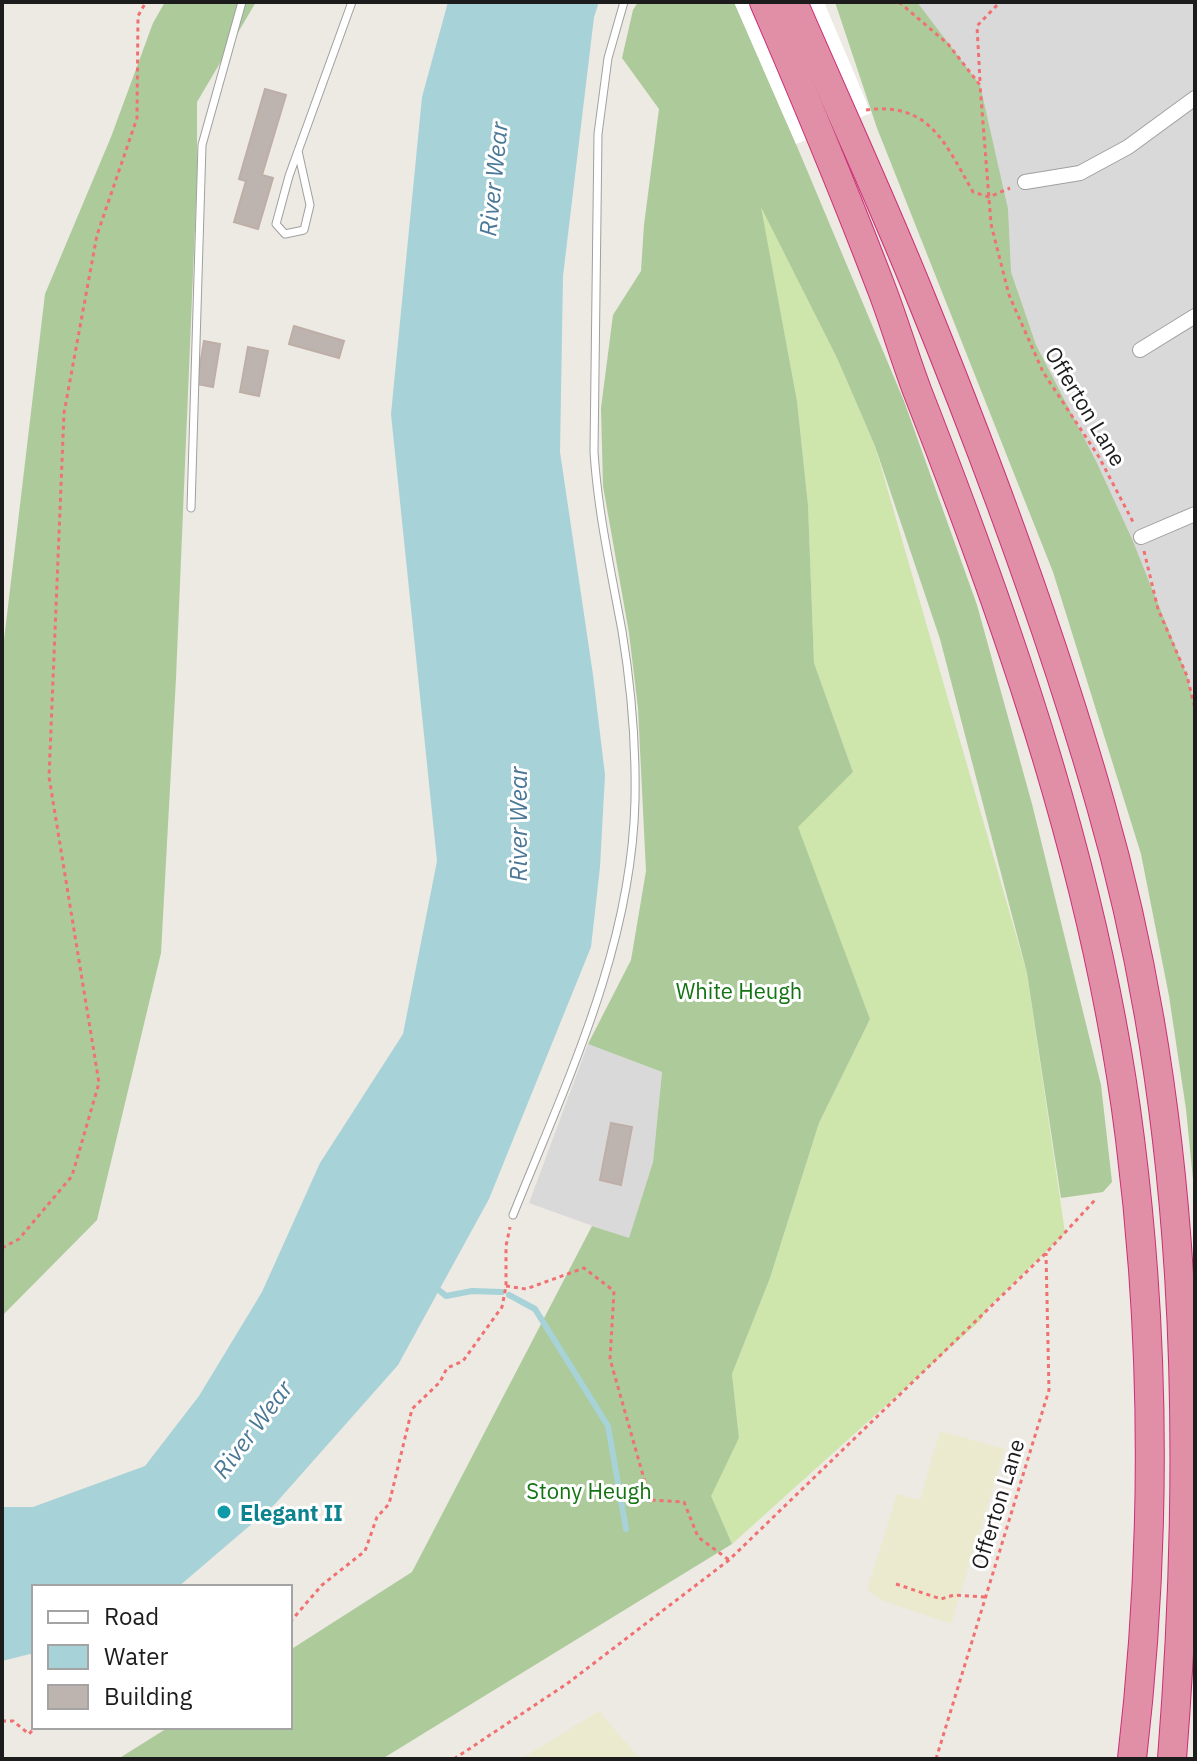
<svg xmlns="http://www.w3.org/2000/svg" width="1197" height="1761" viewBox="0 0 1197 1761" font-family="'IBM Plex Sans',sans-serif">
  <rect width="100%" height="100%" fill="#ede9e3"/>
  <g fill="#dad9da">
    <polygon points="893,2 1195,2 1195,830"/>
    <polygon points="588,1044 662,1072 653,1162 629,1239 529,1203"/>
  </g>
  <g fill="#ebeacf">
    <polygon points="940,1431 1005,1449 951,1624 881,1600 867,1590 897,1494 920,1500"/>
    <polygon points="599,1711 640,1759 521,1759"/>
  </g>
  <polygon fill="#cee5ab" points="760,204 837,358 875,446 1027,973 1065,1233 986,1310 981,1320 732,1544 710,1496 739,1438 732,1374 770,1278 819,1123 870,1019 797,827 853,772 814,663 808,505 797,401"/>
  <g fill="#adca9a">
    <polygon points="165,2 256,2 197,102 197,179 176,678 161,953 97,1220 2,1316 2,657 45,294 111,137 153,23"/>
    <polygon points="638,2 734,2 796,144 904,401 977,605 1032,804 1101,1085 1112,1182 1103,1192 1061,1198 1027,973 940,639 875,446 837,358 761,207 797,401 808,505 814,663 853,772 798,827 870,1019 819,1123 770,1278 732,1374 739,1438 711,1496 732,1544 382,1759 118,1759 169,1727 290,1727 290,1650 412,1572 592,1226 629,1238 653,1162 662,1072 588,1044 631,960 646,871 638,708 629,633 603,486 601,408 613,315 641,271 644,225 659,109 622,58 633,10"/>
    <polygon points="835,2 917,2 980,85 1008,209 1011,272 1036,345 1096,461 1132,539 1187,676 1195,708 1195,1200 1186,1109 1169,996 1141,854 1053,572 877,128"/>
  </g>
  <polygon fill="#a6d2d8" points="448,2 599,2 594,17 563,276 560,452 593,675 605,775 600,867 591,947 489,1199 398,1365 275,1504 178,1587 34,1587 34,1653 2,1661 2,1507 33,1507 145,1466 199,1396 262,1292 320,1163 403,1034 437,861 391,414 422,97"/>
  <polygon fill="#fff" points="734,2 824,2 871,113 796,144"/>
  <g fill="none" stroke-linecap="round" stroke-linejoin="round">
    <g stroke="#a6d2d8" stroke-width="6">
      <polyline points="434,1286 446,1296 472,1291 502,1292"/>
      <polyline points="509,1295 535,1309 608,1426 626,1529"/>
    </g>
  </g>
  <g fill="#bdb4b0" stroke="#beaea6" stroke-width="2">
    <polygon points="265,89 286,95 262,175 273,178 258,229 234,222 246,181 239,179"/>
    <polygon points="294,326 344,341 339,358 289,344"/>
    <polygon points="204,341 220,344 213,387 197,384"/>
    <polygon points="248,347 268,351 259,396 240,392"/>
    <polygon points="611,1123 632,1127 621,1185 600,1180"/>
  </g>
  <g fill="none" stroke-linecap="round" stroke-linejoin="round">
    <defs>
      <g id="lane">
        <polyline points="298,151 310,205 304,230 285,234 276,224 289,176 352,2"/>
        <polyline points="191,508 202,145 242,2"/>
        <path d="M 513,1215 C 567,1081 632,946 635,800 C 636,744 631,686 622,631 C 611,571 598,513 594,452 L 598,134 L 608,58 L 624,2"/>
      </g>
      <g id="street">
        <polyline points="1025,182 1080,173 1128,147 1195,98"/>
        <polyline points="1140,350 1195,316"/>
        <polyline points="1141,537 1195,514"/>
      </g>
      <g id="highway">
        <path d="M 764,2 C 805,97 845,193 882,290 C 895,324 905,359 918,393 C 1012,633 1098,881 1130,1139 C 1156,1345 1156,1553 1132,1759"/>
        <path d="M 793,2 C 834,97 878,192 917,288 C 986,457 1051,630 1101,806 C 1190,1115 1197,1440 1172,1759"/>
      </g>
    </defs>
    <use href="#lane" stroke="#a0a0a0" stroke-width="9"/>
    <use href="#street" stroke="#a0a0a0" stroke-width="16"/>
    <use href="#highway" stroke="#cc2f76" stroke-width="30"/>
    <g stroke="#f07171" stroke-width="3" stroke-dasharray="4 4" stroke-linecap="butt">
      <polyline points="899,2 948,44 980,85 991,224 1009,295 1043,372 1099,457 1133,522"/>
      <polyline points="980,81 977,26 1000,2"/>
      <path d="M 866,110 C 930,101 946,145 973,192 L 989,197 L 1010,188"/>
      <polyline points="1144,551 1158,609 1187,676 1195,708"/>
      <polyline points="2,1248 19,1239 72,1176 99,1083 49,777 64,413 97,235 137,118 138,16 146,2"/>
      <polyline points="506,1286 526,1289 584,1268 614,1291 610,1359 650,1500 684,1502 698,1537 729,1560"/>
      <polyline points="896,1584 941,1599 954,1595 985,1597"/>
      <polyline points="290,1622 322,1585 365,1551 377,1517 389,1504 412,1409 440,1382 447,1368 463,1361 502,1307 506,1286 506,1246 510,1227"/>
      <polyline points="2,1721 13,1721 29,1734 35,1727"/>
      <polyline points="454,1759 568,1683 729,1560 1046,1253 1095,1200"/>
      <polyline points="936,1759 1049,1390 1046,1253"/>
    </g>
    <use href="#lane" stroke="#fff" stroke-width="7"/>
    <use href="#street" stroke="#fff" stroke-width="14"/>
    <use href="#highway" stroke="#e08fa7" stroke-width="28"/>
  </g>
  <circle fill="#0f9aa8" stroke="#fff" stroke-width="3" cx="224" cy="1512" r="8"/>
  <g text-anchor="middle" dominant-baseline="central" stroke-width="6" stroke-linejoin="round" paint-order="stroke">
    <g font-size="22" fill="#1c1c1c" stroke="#fff">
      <text transform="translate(1086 406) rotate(59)">Offerton Lane</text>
      <text transform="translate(997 1504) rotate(-73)">Offerton Lane</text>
    </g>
    <g font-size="22" fill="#147312" stroke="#fff">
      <text x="739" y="990">White Heugh</text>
      <text x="589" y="1490">Stony Heugh</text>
    </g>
    <g font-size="22" font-weight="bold" fill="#0d838f" stroke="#fff" text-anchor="start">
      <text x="240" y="1512">Elegant II</text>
    </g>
    <g font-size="24" font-style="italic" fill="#4a7896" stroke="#fff">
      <text transform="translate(493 179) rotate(-84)">River Wear</text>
      <text transform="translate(518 824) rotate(-90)">River Wear</text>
      <text transform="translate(252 1429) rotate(-53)">River Wear</text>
    </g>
  </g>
  <rect width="1197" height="1761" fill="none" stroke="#1c1c1c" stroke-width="8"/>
  <rect x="32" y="1585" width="260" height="144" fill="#ffffff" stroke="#a4a4a4" stroke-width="2"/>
  <rect x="48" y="1611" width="40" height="12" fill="#ffffff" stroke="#a4a4a4" stroke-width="2"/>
  <text x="104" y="1625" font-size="24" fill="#1c1c1c">Road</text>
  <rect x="48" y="1645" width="40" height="24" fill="#a6d2d8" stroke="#a4a4a4" stroke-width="2"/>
  <text x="104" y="1665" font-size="24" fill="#1c1c1c">Water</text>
  <rect x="48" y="1685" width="40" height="24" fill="#bdb4b0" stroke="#a4a4a4" stroke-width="2"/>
  <text x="104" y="1705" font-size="24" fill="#1c1c1c">Building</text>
</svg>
